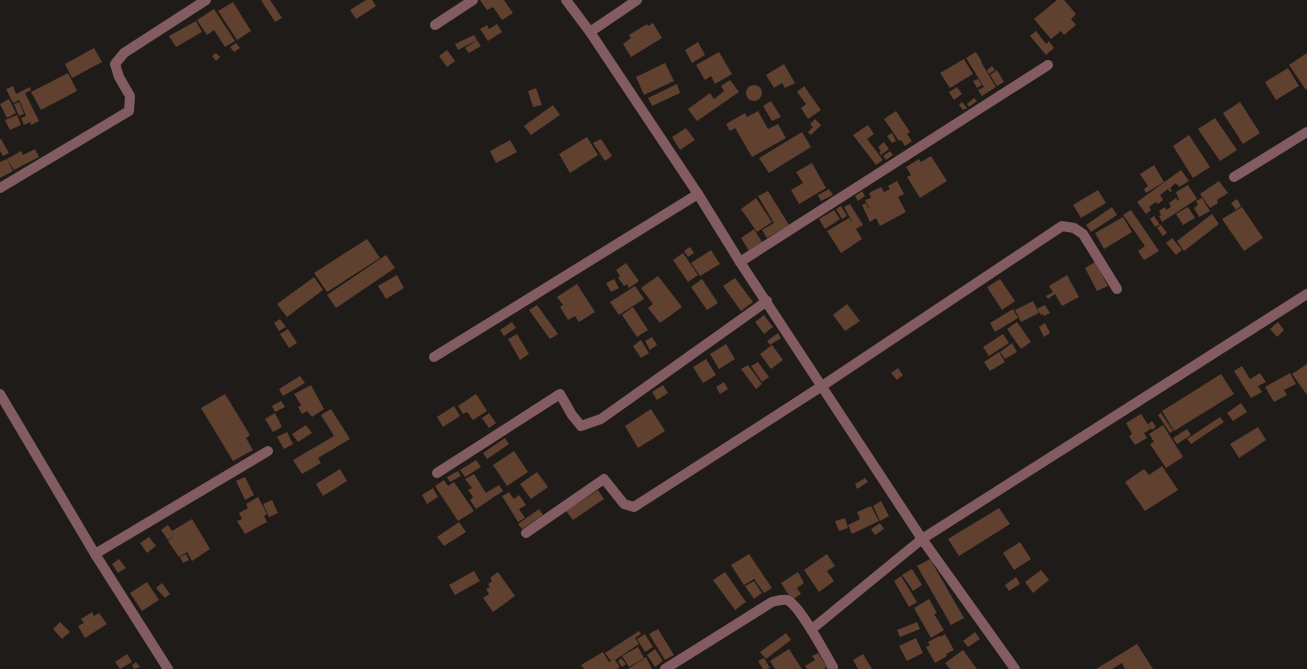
<svg xmlns="http://www.w3.org/2000/svg" width="1307" height="669" viewBox="0 0 1307 669" font-family="'Source Serif 4',serif">
  <rect width="100%" height="100%" fill="#1e1b19"/>
  <g fill="#60402f">
    <polygon points="261,0 270,0 282,18 275,22"/>
    <polygon points="366,0 372,0 376,6 356,19 350,10"/>
    <polygon points="480,0 504,0 513,13 502,20 493,7 487,10"/>
    <polygon points="1057,0 1064,0 1076,14 1071,19 1076,25 1064,35 1061,31 1051,39 1034,19"/>
    <polygon points="233,2 251,31 237,40 218,11"/>
    <polygon points="214,9 235,41 225,47 214,30 207,35 197,20"/>
    <polygon points="196,21 202,32 176,47 169,36"/>
    <polygon points="653,23 662,38 631,57 623,44 631,38 629,35 647,24 648,26"/>
    <polygon points="497,24 502,32 488,41 480,29 487,25 489,29"/>
    <polygon points="1036,31 1046,44 1049,41 1054,48 1046,55 1030,36"/>
    <polygon points="474,35 477,40 458,50 455,44"/>
    <polygon points="477,40 481,46 469,53 465,48"/>
    <polygon points="698,42 705,55 692,63 685,50"/>
    <polygon points="236,43 240,48 234,52 230,47"/>
    <polygon points="94,48 102,62 72,78 65,64"/>
    <polygon points="447,50 455,61 447,67 439,56"/>
    <polygon points="719,52 732,74 715,84 711,76 705,80 696,65"/>
    <polygon points="976,52 982,62 981,62 996,87 982,96 978,90 984,87 966,58"/>
    <polygon points="216,53 220,57 216,61 212,56"/>
    <polygon points="1307,53 1307,89 1306,90 1289,65"/>
    <polygon points="964,59 973,74 950,88 940,73"/>
    <polygon points="665,63 674,81 644,95 636,77"/>
    <polygon points="784,64 795,83 785,88 782,83 774,88 766,75"/>
    <polygon points="992,66 995,70 989,74 987,70"/>
    <polygon points="1288,68 1299,86 1276,100 1265,82"/>
    <polygon points="997,70 1004,82 997,86 990,75"/>
    <polygon points="68,73 77,91 41,110 31,92"/>
    <polygon points="978,79 982,85 977,88 973,81"/>
    <polygon points="730,80 739,92 697,121 688,109 710,93 714,99 724,91 721,86"/>
    <polygon points="677,84 680,93 652,106 648,98"/>
    <circle cx="754" cy="93" r="8"/>
    <polygon points="13,86 16,94 30,87 31,90 25,93 39,121 31,125 30,122 24,125 21,118 26,116 19,100 13,103 6,89"/>
    <polygon points="804,86 821,110 808,119 801,108 806,104 797,92"/>
    <polygon points="957,87 962,94 954,100 949,92"/>
    <polygon points="536,88 542,105 533,107 528,91"/>
    <polygon points="974,98 977,101 969,107 967,104"/>
    <polygon points="9,99 16,113 7,118 0,104"/>
    <polygon points="771,101 781,117 772,121 763,106"/>
    <polygon points="19,102 24,114 19,116 14,104"/>
    <polygon points="962,102 967,108 963,110 959,105"/>
    <polygon points="1240,102 1260,133 1243,144 1223,113"/>
    <polygon points="553,105 560,115 531,135 524,126"/>
    <polygon points="758,111 768,129 778,124 786,138 752,157 735,128 730,131 726,124 745,113 747,117"/>
    <polygon points="896,111 910,132 907,134 912,141 905,146 901,140 899,141 884,119"/>
    <polygon points="17,115 21,125 10,130 5,120"/>
    <polygon points="1215,118 1237,150 1220,161 1198,129"/>
    <polygon points="815,119 821,125 811,135 808,132 813,127 810,124"/>
    <polygon points="868,125 874,134 867,139 883,160 876,165 853,135"/>
    <polygon points="686,128 695,140 680,150 672,137"/>
    <polygon points="802,132 811,147 769,173 759,158"/>
    <polygon points="892,133 896,141 892,143 887,136"/>
    <polygon points="1189,135 1210,167 1193,178 1173,146"/>
    <polygon points="587,137 598,155 570,173 559,154"/>
    <polygon points="0,139 1,139 9,153 3,156 0,151"/>
    <polygon points="601,139 612,156 605,161 593,143"/>
    <polygon points="510,140 517,152 496,163 490,151"/>
    <polygon points="884,142 889,149 881,155 879,152 881,151 878,147"/>
    <polygon points="35,149 39,157 14,170 7,159 21,151 23,155"/>
    <polygon points="890,151 893,155 886,160 883,156"/>
    <polygon points="931,156 947,181 920,198 907,177 911,175 906,167 919,159 921,162"/>
    <polygon points="7,159 13,171 0,178 0,162"/>
    <polygon points="812,163 826,188 799,204 791,190 803,183 796,172"/>
    <polygon points="1154,165 1164,182 1146,193 1144,189 1148,186 1140,174"/>
    <polygon points="1181,170 1189,181 1179,187 1176,183 1170,188 1172,191 1170,192 1168,189 1160,195 1163,200 1158,204 1156,202 1149,207 1151,210 1146,214 1137,202"/>
    <polygon points="897,181 904,194 898,197 906,212 880,226 876,218 870,222 862,205 866,203 868,208 869,208 865,200 871,198 869,193 881,187 884,192 890,189 888,186"/>
    <polygon points="1219,181 1228,193 1217,200 1218,203 1210,208 1200,194"/>
    <polygon points="1188,185 1197,199 1162,222 1159,216 1161,215 1159,211 1165,207 1166,210 1171,207 1169,203 1176,198 1178,201 1179,200 1176,192"/>
    <polygon points="829,189 833,195 821,201 818,195"/>
    <polygon points="1098,190 1106,203 1081,218 1073,205"/>
    <polygon points="768,191 789,225 767,238 762,230 774,223 758,196"/>
    <polygon points="862,191 865,196 858,201 855,196"/>
    <polygon points="756,198 772,222 757,232 741,209"/>
    <polygon points="1202,198 1210,211 1199,217 1194,208 1198,205 1196,201"/>
    <polygon points="1237,199 1241,206 1236,210 1231,203"/>
    <polygon points="850,204 863,225 856,229 862,239 841,253 827,231 849,218 853,223 844,207"/>
    <polygon points="841,206 847,216 842,219 836,209"/>
    <polygon points="1112,207 1117,215 1091,232 1086,225"/>
    <polygon points="1188,207 1195,218 1183,225 1176,214"/>
    <polygon points="1242,207 1263,238 1244,251 1222,219"/>
    <polygon points="834,210 840,219 825,229 819,219"/>
    <polygon points="1131,210 1159,251 1144,260 1138,251 1145,246 1123,215"/>
    <polygon points="1212,214 1219,224 1184,251 1177,241"/>
    <polygon points="1154,216 1160,225 1155,227 1150,219"/>
    <polygon points="1123,217 1132,232 1104,249 1095,233"/>
    <polygon points="1161,225 1167,233 1163,236 1157,228"/>
    <polygon points="754,229 762,242 749,251 741,238"/>
    <polygon points="1172,238 1182,250 1176,255 1166,243"/>
    <polygon points="367,239 380,258 327,292 314,273"/>
    <polygon points="690,247 694,253 688,257 684,251"/>
    <polygon points="711,250 720,264 700,276 691,263"/>
    <polygon points="683,253 698,275 688,282 673,260"/>
    <polygon points="386,255 395,268 336,308 327,295"/>
    <polygon points="1095,262 1108,286 1097,291 1085,268"/>
    <polygon points="626,263 639,281 629,288 627,284 624,286 618,278 620,276 616,270"/>
    <polygon points="397,275 404,288 386,299 378,286"/>
    <polygon points="1067,275 1079,297 1062,306 1055,294 1048,299 1046,296 1053,292 1049,286"/>
    <polygon points="658,276 682,307 660,323 648,308 653,304 641,288"/>
    <polygon points="314,277 323,290 287,317 277,304"/>
    <polygon points="735,278 753,302 741,311 723,286"/>
    <polygon points="614,279 619,288 611,292 606,283"/>
    <polygon points="702,279 718,303 707,310 691,287"/>
    <polygon points="1000,279 1015,301 1002,310 987,287"/>
    <polygon points="577,284 595,312 579,322 575,316 568,320 560,307 563,305 557,297"/>
    <polygon points="635,286 644,299 619,315 610,302"/>
    <polygon points="1033,301 1039,313 1021,322 1015,310"/>
    <polygon points="847,304 860,321 845,331 833,315"/>
    <polygon points="537,305 558,334 550,339 529,310"/>
    <polygon points="1045,305 1050,313 1044,316 1043,314 1041,315 1037,309"/>
    <polygon points="633,307 648,330 637,337 622,315"/>
    <polygon points="1013,309 1018,318 995,332 990,323"/>
    <polygon points="764,315 773,327 764,334 755,322"/>
    <polygon points="280,319 286,327 279,331 274,323"/>
    <polygon points="512,322 516,328 504,336 500,330"/>
    <polygon points="1017,322 1031,342 1021,349 1007,329"/>
    <polygon points="1278,322 1284,330 1277,337 1270,329"/>
    <polygon points="1045,323 1050,333 1044,337 1039,327"/>
    <polygon points="288,329 297,343 289,348 280,334"/>
    <polygon points="778,333 781,338 770,345 767,341"/>
    <polygon points="517,334 529,354 520,360 508,339"/>
    <polygon points="1003,334 1009,343 989,356 983,347"/>
    <polygon points="652,337 657,345 650,350 645,341"/>
    <polygon points="641,340 649,353 641,358 633,346"/>
    <polygon points="1012,343 1017,352 1005,359 1000,352"/>
    <polygon points="726,344 735,359 719,369 710,354"/>
    <polygon points="772,345 783,360 771,369 760,354"/>
    <polygon points="999,352 1005,362 990,371 984,362"/>
    <polygon points="706,359 716,375 703,383 693,367"/>
    <polygon points="758,362 769,377 762,382 751,366"/>
    <polygon points="1307,364 1307,395 1292,374"/>
    <polygon points="748,365 762,384 756,389 741,369"/>
    <polygon points="1242,366 1250,379 1260,373 1266,382 1258,386 1262,392 1251,398 1234,371"/>
    <polygon points="898,368 903,375 897,380 891,373"/>
    <polygon points="1290,373 1296,384 1284,390 1287,395 1274,402 1265,387"/>
    <polygon points="1221,374 1234,394 1174,431 1162,411"/>
    <polygon points="300,376 305,383 283,396 279,389"/>
    <polygon points="724,382 728,389 720,394 716,387"/>
    <polygon points="311,385 324,409 312,417 307,411 302,414 298,407 301,405 294,394"/>
    <polygon points="663,385 668,393 657,400 652,392"/>
    <polygon points="225,394 250,435 246,438 253,450 233,461 201,408"/>
    <polygon points="476,394 487,411 473,420 467,412 463,414 458,406"/>
    <polygon points="281,401 285,407 275,412 272,406"/>
    <polygon points="1241,403 1247,412 1233,421 1227,413"/>
    <polygon points="454,406 460,416 443,427 437,417"/>
    <polygon points="331,409 350,439 318,458 321,463 302,474 293,460 334,436 321,415"/>
    <polygon points="651,409 665,431 638,448 625,426"/>
    <polygon points="275,413 282,427 273,432 265,419"/>
    <polygon points="489,413 496,423 489,428 482,418"/>
    <polygon points="1161,413 1173,431 1170,433 1158,415"/>
    <polygon points="1141,414 1151,429 1144,433 1147,438 1135,445 1129,436 1132,434 1126,423"/>
    <polygon points="1220,417 1224,422 1191,444 1187,439"/>
    <polygon points="1152,421 1156,427 1152,430 1148,424"/>
    <polygon points="306,425 312,433 298,442 292,434"/>
    <polygon points="1163,425 1183,457 1166,468 1150,444 1154,442 1149,434"/>
    <polygon points="1258,427 1266,440 1239,458 1230,444"/>
    <polygon points="1187,429 1191,435 1177,444 1173,438"/>
    <polygon points="287,432 293,444 284,449 277,437"/>
    <polygon points="505,438 509,444 487,459 483,453"/>
    <polygon points="514,451 528,472 507,486 493,465"/>
    <polygon points="476,460 481,467 465,477 460,470"/>
    <polygon points="1162,466 1178,490 1145,511 1125,482 1144,469 1149,475"/>
    <polygon points="340,469 347,481 323,496 316,484"/>
    <polygon points="458,471 461,476 450,482 447,477"/>
    <polygon points="537,472 548,487 531,499 520,484"/>
    <polygon points="474,474 486,493 499,485 503,491 476,509 470,500 473,497 468,490 472,488 465,479"/>
    <polygon points="245,477 254,495 245,500 236,481"/>
    <polygon points="865,478 868,482 857,489 855,484"/>
    <polygon points="444,480 448,486 454,482 474,511 458,521 435,486"/>
    <polygon points="433,488 438,497 427,504 422,495"/>
    <polygon points="598,490 604,499 573,520 566,511"/>
    <polygon points="509,492 514,499 519,495 526,505 519,509 525,518 518,522 502,496"/>
    <polygon points="258,497 267,514 264,516 267,522 245,534 237,521 242,519 239,513 248,508 246,504"/>
    <polygon points="272,500 278,513 269,517 263,504"/>
    <polygon points="881,501 889,516 880,521 873,506"/>
    <polygon points="871,506 879,521 852,534 848,525 860,519 857,512"/>
    <polygon points="999,508 1010,524 959,556 948,539"/>
    <polygon points="539,509 543,515 522,529 518,524"/>
    <polygon points="845,518 848,528 839,531 835,521"/>
    <polygon points="192,519 210,549 192,561 187,552 179,557 168,541 175,535 168,540 161,530 168,525 172,531"/>
    <polygon points="459,522 466,532 444,546 437,537"/>
    <polygon points="880,523 884,529 875,535 871,529"/>
    <polygon points="149,537 156,546 147,553 140,543"/>
    <polygon points="1020,542 1031,559 1014,570 1003,553"/>
    <polygon points="186,554 189,560 183,563 180,557"/>
    <polygon points="749,554 772,588 764,593 754,579 744,585 731,565"/>
    <polygon points="827,554 835,566 827,571 834,581 819,592 804,570"/>
    <polygon points="119,559 126,568 118,573 112,564"/>
    <polygon points="930,559 964,618 951,625 917,566"/>
    <polygon points="912,569 922,585 913,591 902,575"/>
    <polygon points="1041,570 1049,580 1033,593 1025,582"/>
    <polygon points="474,571 480,581 455,595 449,585"/>
    <polygon points="498,572 515,596 493,612 483,598 489,594 486,589 490,587 488,584 492,581 490,578"/>
    <polygon points="725,572 746,602 735,610 713,580"/>
    <polygon points="798,572 804,583 797,588 801,594 792,600 781,583"/>
    <polygon points="901,576 917,602 909,607 894,581"/>
    <polygon points="1016,577 1020,584 1009,591 1005,585"/>
    <polygon points="754,581 762,593 754,599 745,586"/>
    <polygon points="147,582 159,600 142,611 130,593"/>
    <polygon points="162,583 170,594 165,598 156,588"/>
    <polygon points="929,599 937,613 934,614 944,630 931,638 914,608"/>
    <polygon points="92,612 94,616 99,613 107,624 85,638 78,626 84,623 81,619"/>
    <polygon points="60,622 70,632 62,639 53,629"/>
    <polygon points="917,622 920,629 900,637 897,630"/>
    <polygon points="658,629 674,655 665,660 649,634"/>
    <polygon points="639,631 641,634 635,638 639,644 615,660 620,667 617,669 584,669 581,665 603,652 609,662 611,661 605,653"/>
    <polygon points="975,632 980,639 968,647 963,641"/>
    <polygon points="786,633 791,640 766,659 760,652"/>
    <polygon points="645,634 653,647 645,652 637,639"/>
    <polygon points="945,634 954,650 946,654 947,656 935,663 926,647 930,645 928,642 939,636 940,637"/>
    <polygon points="916,638 923,653 907,661 899,646"/>
    <polygon points="1137,644 1153,669 1125,669 1122,663 1112,669 1096,669"/>
    <polygon points="638,647 644,658 629,667 622,656"/>
    <polygon points="655,649 663,661 655,667 647,655"/>
    <polygon points="789,649 802,669 775,669 770,661"/>
    <polygon points="963,650 977,669 950,669 945,663"/>
    <polygon points="818,653 827,667 824,669 807,669 805,666 815,660 812,656"/>
    <polygon points="127,654 132,662 120,669 115,662"/>
    <polygon points="863,654 872,669 858,669 853,660"/>
    <polygon points="646,657 652,669 628,669"/>
    <polygon points="621,658 626,664 622,667 618,661"/>
    <polygon points="764,658 770,668 767,669 763,669 758,661"/>
    <polygon points="136,662 140,667 134,669 132,665"/>
  </g>
  <g fill="none" stroke-linecap="round" stroke-linejoin="round">
    <g stroke="#825c61" stroke-width="10">
      <polyline points="566,0 590,32 698,194 740,262 922,539 1015,669"/>
      <polyline points="435,25 473,0"/>
      <polyline points="590,32 637,0"/>
      <polyline points="1234,177 1307,132"/>
      <polyline points="0,188 129,111 130,96 119,77 115,64 124,53 206,0"/>
      <polyline points="740,262 1048,65"/>
      <polyline points="434,357 698,194"/>
      <polyline points="0,394 95,554 168,669"/>
      <polyline points="437,473 560,394 572,415 581,426 601,419 767,301"/>
      <polyline points="526,533 604,479 624,504 634,507 822,386 1062,226 1074,228 1083,234 1117,289"/>
      <polyline points="95,554 268,451"/>
      <polyline points="812,629 922,539 1307,294"/>
      <path d="M 665,669 L 772,602 C 776,601 782,599 787,600 C 800,605 825,654 833,667 L 832,669"/>
    </g>
  </g>
</svg>
